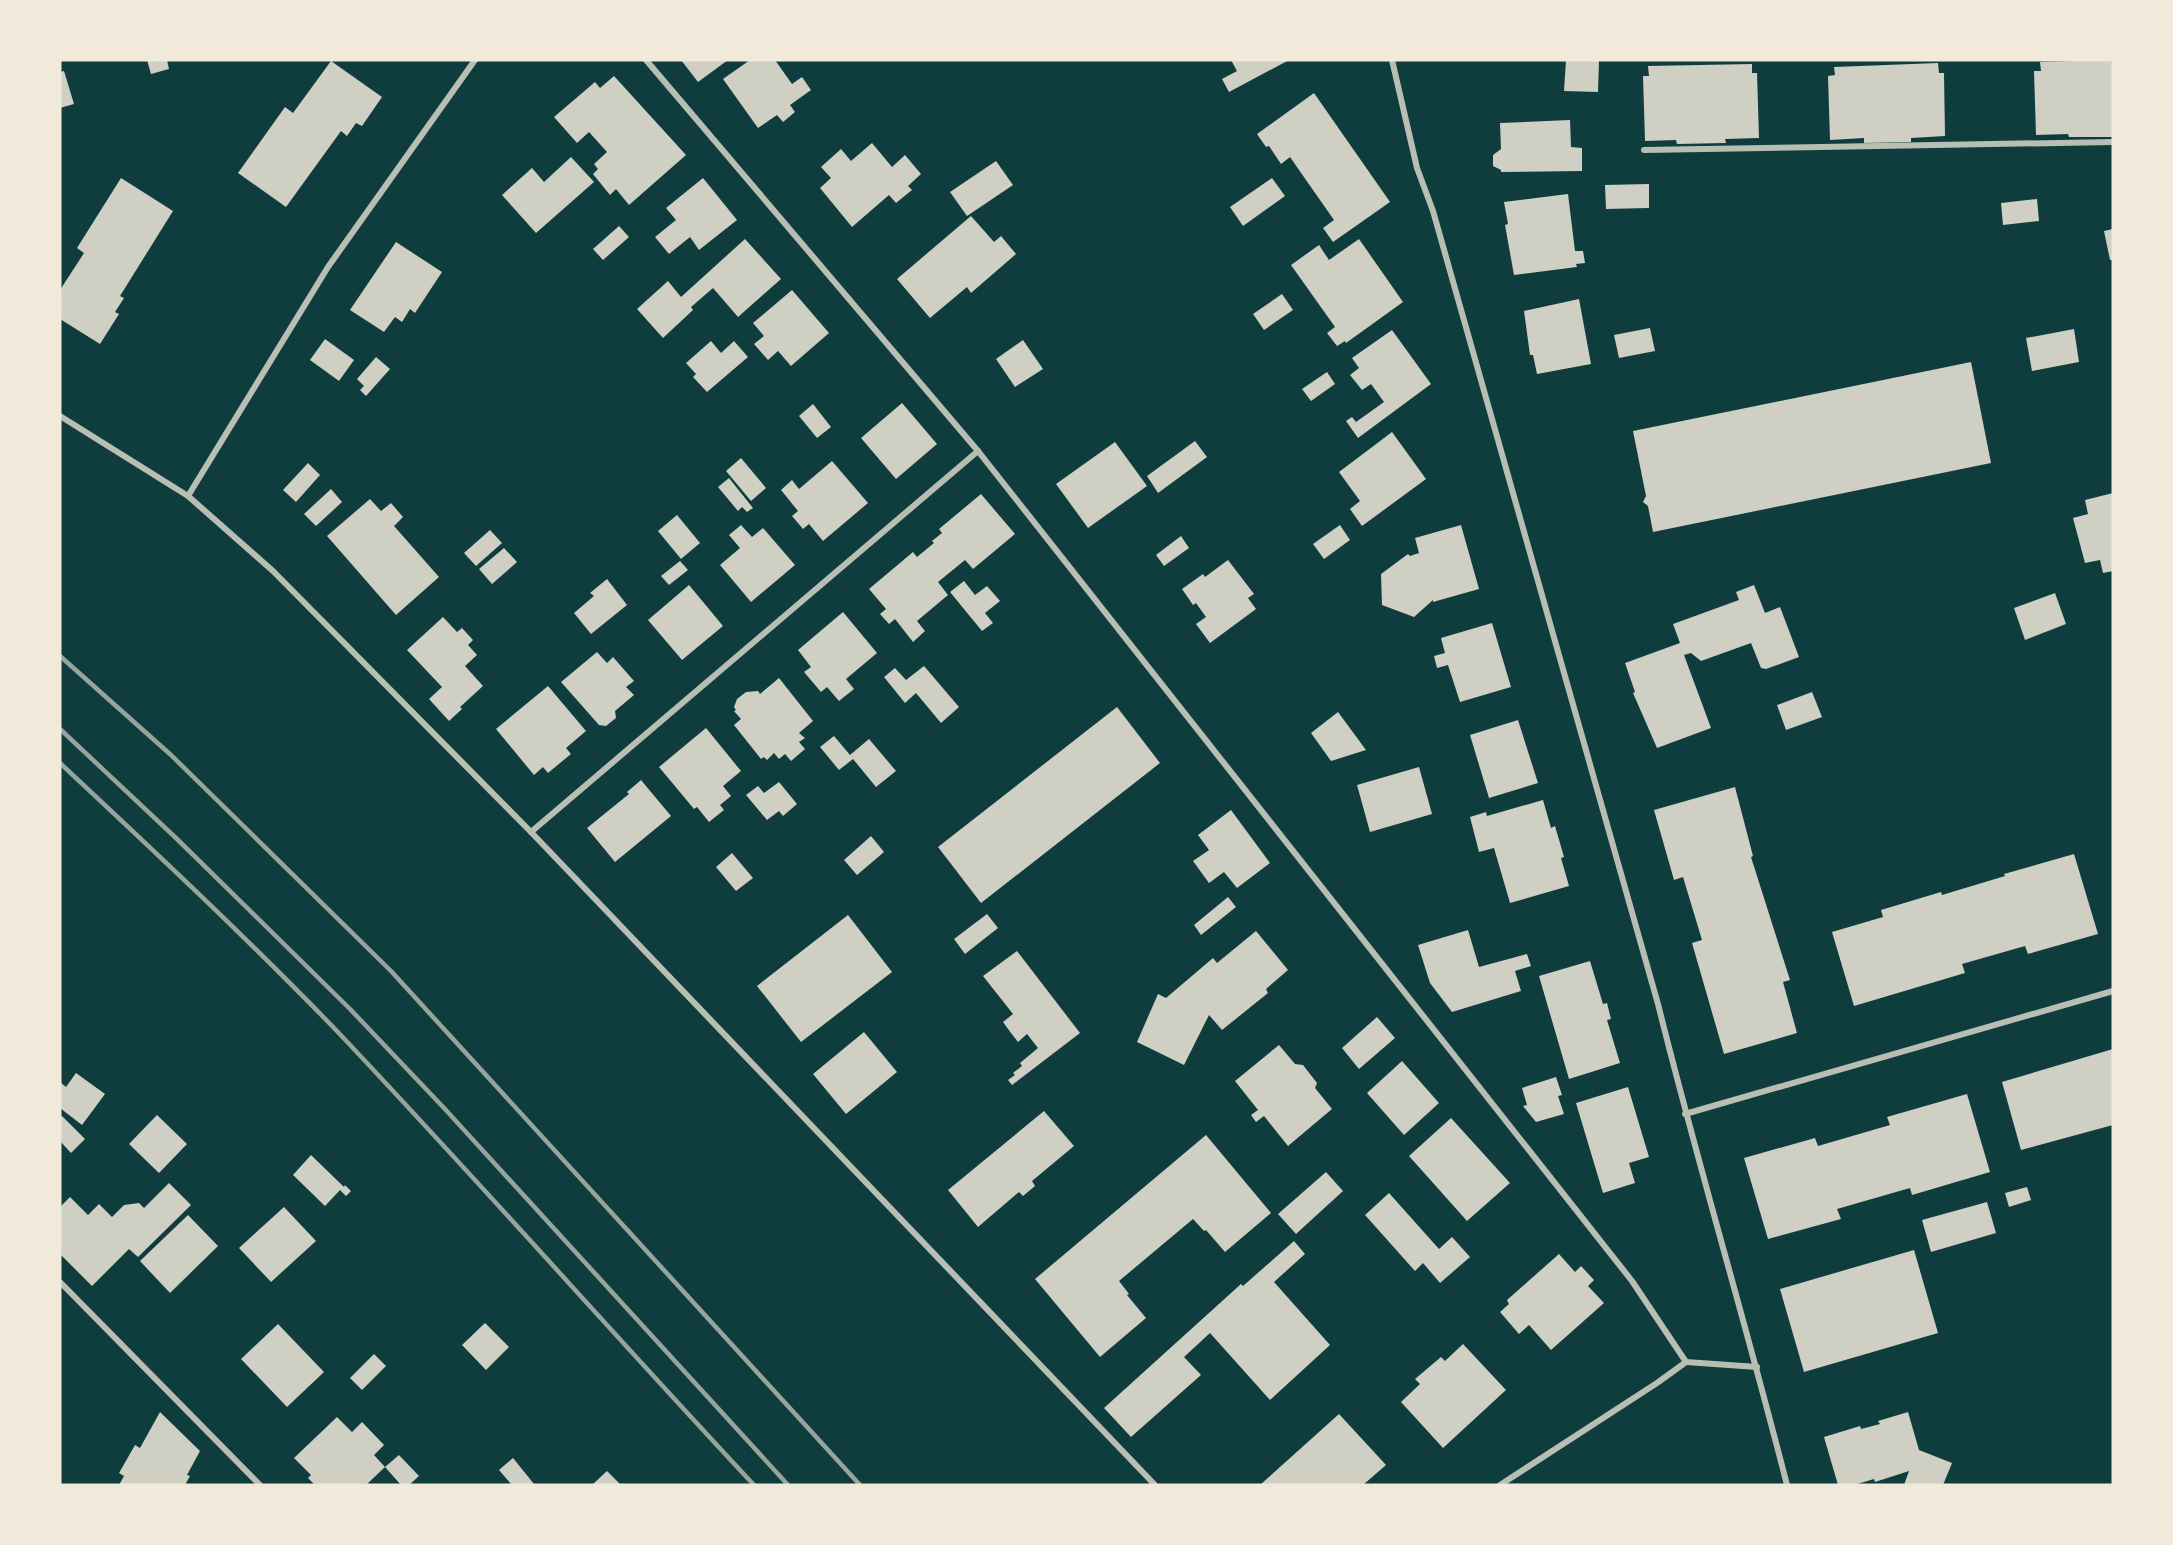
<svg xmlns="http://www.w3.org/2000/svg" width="2173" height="1545" viewBox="0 0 2173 1545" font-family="Cabin,sans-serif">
  <rect width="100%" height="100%" fill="#0f3d3e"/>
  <g fill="#cfcfc3">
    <polygon points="147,60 167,60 169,69 151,74"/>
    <polygon points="681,60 728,60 698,82"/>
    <polygon points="750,60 775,60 792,84 802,77 811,90 790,105 795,112 783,122 777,115 758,128 723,79"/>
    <polygon points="1231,60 1289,60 1229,92 1222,79 1237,71"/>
    <polygon points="1566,60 1599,60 1598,92 1564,91"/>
    <polygon points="2113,60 2113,137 2069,137 2068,134 2036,135 2034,71 2041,71 2040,62"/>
    <polygon points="331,61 382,97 362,126 356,123 347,136 341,131 286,207 238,173 285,107 293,113"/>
    <polygon points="1938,63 1939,73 1944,73 1945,136 1911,138 1911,142 1864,143 1864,138 1830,140 1828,76 1835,75 1834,67"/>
    <polygon points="1752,64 1752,73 1757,73 1759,138 1725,139 1726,143 1677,144 1676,140 1645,141 1643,76 1649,76 1648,66"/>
    <polygon points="64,71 74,104 60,108 60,72"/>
    <polygon points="614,76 686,155 629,205 616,189 610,195 593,174 598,169 594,164 607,152 589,132 577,143 554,117 595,82 600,88"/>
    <polygon points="1314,93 1390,202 1333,242 1323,228 1334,220 1306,180 1290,157 1281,164 1269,146 1266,147 1257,134"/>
    <polygon points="1570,120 1571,147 1582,148 1582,171 1501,172 1501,170 1493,166 1493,155 1501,149 1500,123"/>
    <polygon points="872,143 892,167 905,155 921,174 908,186 912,190 896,203 889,195 852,227 820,188 831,178 821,167 841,149 851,161"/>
    <polygon points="571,157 594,182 536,233 502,195 532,168 544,182"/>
    <polygon points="996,161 1013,185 967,216 950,192"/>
    <polygon points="121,178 173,211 120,296 124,298 115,312 119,314 100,344 60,319 60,290 84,253 77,248"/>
    <polygon points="703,178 737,220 699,250 690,237 669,254 655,237 676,220 666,208"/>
    <polygon points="1272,178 1285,196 1243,226 1230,207"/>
    <polygon points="1649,184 1649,208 1606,209 1605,185"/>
    <polygon points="1568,194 1575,251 1583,251 1585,263 1576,264 1577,267 1514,275 1505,225 1508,224 1504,202"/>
    <polygon points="2037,199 2039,221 2003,225 2001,203"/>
    <polygon points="971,216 994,242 1001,236 1016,254 971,293 967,287 930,318 897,279"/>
    <polygon points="619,226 629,237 603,260 593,249"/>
    <polygon points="2113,229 2113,260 2110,260 2104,231"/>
    <polygon points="745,239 781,279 738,317 713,288 691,307 693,310 663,338 637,309 668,281 681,297"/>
    <polygon points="1359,239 1403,302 1346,343 1345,341 1337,346 1327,333 1335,327 1291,265 1319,245 1329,260"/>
    <polygon points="396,242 442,272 415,313 410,309 402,322 395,317 384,332 350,310"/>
    <polygon points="792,290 829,333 791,366 778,351 768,360 754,344 764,336 753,323"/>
    <polygon points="1282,294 1293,310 1264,330 1253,314"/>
    <polygon points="1579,299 1591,364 1537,374 1533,355 1530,355 1524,311"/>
    <polygon points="1650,328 1655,351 1619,358 1614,335"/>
    <polygon points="2074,329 2079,362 2032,371 2026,338"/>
    <polygon points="1392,330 1431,384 1358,438 1346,421 1352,417 1356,422 1384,402 1371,384 1362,390 1350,375 1359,368 1352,358"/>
    <polygon points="325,339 354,360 339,381 310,360"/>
    <polygon points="1023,340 1043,369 1015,387 996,359"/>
    <polygon points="711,341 721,353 734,341 748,357 707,392 693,377 696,374 686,363"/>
    <polygon points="376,357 390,369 366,396 360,390 364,386 357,379"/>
    <polygon points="1971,362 1991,463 1653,532 1648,506 1643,502 1646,496 1633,431"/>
    <polygon points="1327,372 1335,384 1311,401 1302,389"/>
    <polygon points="902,403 937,444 896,479 861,438"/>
    <polygon points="813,404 831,427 817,438 799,416"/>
    <polygon points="1392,432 1426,479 1362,526 1350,509 1360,501 1339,472"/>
    <polygon points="1195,441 1207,457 1158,493 1147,476"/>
    <polygon points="1115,442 1147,486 1088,528 1056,484"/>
    <polygon points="741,458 766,488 751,501 726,471"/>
    <polygon points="832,461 868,503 823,541 809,524 803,529 792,516 798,511 781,490 792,480 799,489"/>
    <polygon points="308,463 320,475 296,502 283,490"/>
    <polygon points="729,478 753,508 747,512 742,507 738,511 718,487"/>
    <polygon points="331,489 342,502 316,526 304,514"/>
    <polygon points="2113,493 2113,571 2103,573 2100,560 2085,563 2073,518 2088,514 2085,500"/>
    <polygon points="981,494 1015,534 973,569 965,560 938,582 948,595 917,621 925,631 913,642 895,619 889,624 880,614 886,609 869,589 913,552 917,557 934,543 932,541 942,533 939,529"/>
    <polygon points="370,499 381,511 391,503 403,517 394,526 439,577 396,615 327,536"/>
    <polygon points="677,515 700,543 681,559 658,531"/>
    <polygon points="741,525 752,537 763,528 795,565 751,602 720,565 740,548 729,535"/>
    <polygon points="1340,525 1350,540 1324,559 1313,544"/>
    <polygon points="1461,525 1479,589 1433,602 1433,600 1414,617 1382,605 1381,574 1408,554 1410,556 1419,553 1415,538"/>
    <polygon points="490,530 502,543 476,566 464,553"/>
    <polygon points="1181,536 1189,548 1164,566 1156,555"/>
    <polygon points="504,548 517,562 492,584 479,569"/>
    <polygon points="1228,560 1254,594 1248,598 1256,609 1210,643 1196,624 1206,617 1196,603 1193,605 1182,589 1203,574 1205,577"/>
    <polygon points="680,561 688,570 669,585 661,576"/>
    <polygon points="607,579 627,605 591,634 574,613 594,596 590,593"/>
    <polygon points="964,581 975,595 987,586 1000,601 985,613 993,623 982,631 950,592"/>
    <polygon points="689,585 723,626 682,660 648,620"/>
    <polygon points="1754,585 1765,613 1780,607 1799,657 1766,669 1761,668 1751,643 1701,661 1691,653 1684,655 1711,728 1657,748 1633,693 1635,692 1625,663 1680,643 1673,624 1739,600 1736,592"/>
    <polygon points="2055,593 2066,624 2025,640 2014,608"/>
    <polygon points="843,612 877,653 846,679 854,689 839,701 827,687 821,692 804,672 811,667 798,650"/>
    <polygon points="443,617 457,632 462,628 473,640 468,645 477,655 465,666 483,686 460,707 462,709 449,721 429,699 442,687 407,650"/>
    <polygon points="1492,623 1511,687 1460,702 1448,665 1437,668 1434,656 1445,653 1441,638"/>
    <polygon points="597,652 607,663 613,657 634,681 626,687 634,695 615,711 616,718 606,726 599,725 561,682"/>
    <polygon points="924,666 959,707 941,723 916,693 905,703 884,677 895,668 906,680"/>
    <polygon points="779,678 813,721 799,733 805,738 799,742 805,749 791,761 785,754 779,759 774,753 767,760 764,757 761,759 734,725 741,719 734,711 736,710 734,707 737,699 746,692 758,691 760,694"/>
    <polygon points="548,686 586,731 566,748 571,754 548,773 543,767 534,775 496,729"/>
    <polygon points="1812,692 1822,717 1786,730 1777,705"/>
    <polygon points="1117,707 1160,763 981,903 938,847"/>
    <polygon points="1338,712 1366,750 1331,761 1311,733"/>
    <polygon points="1518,720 1538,783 1489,798 1470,735"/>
    <polygon points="706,728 741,771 723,786 731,796 720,805 724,810 709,822 697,807 694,809 659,767"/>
    <polygon points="834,736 850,755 869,739 896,771 876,787 853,759 839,770 820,747"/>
    <polygon points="1419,767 1432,814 1370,832 1357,785"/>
    <polygon points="641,780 671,816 615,862 587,828 629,794 627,792"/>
    <polygon points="779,782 797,804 783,816 779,811 767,820 746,795 758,786 764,793"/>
    <polygon points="1735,787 1753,856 1751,857 1790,980 1783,982 1797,1033 1724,1054 1692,943 1702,940 1683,877 1674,880 1654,810"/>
    <polygon points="1543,800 1551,828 1555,826 1564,857 1561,858 1569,886 1510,903 1494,848 1479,852 1470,817 1486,812 1487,816"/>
    <polygon points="1231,810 1270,863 1237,888 1224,872 1209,883 1193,861 1209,850 1198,835"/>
    <polygon points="871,836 884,852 857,875 844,860"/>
    <polygon points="732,853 753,878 736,891 716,867"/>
    <polygon points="2074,854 2098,934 2028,954 2025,946 1962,964 1965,973 1854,1006 1832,932 1883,917 1881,910 1941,892 1942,895 2005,876 2004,874"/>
    <polygon points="1228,897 1236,907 1201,935 1194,925"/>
    <polygon points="987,914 998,928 965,954 954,939"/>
    <polygon points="848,915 892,972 801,1042 757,986"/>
    <polygon points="1468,930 1479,967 1527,954 1531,966 1515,971 1521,991 1452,1012 1430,983 1418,945"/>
    <polygon points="1256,931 1288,970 1266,989 1268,993 1222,1030 1209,1015 1184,1065 1137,1042 1158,994 1166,998 1213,958 1217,963"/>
    <polygon points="1017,951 1080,1033 1012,1085 1008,1080 1015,1075 1013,1073 1022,1066 1020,1063 1038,1048 1027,1034 1018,1042 1011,1033 1003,1022 1013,1014 983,976"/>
    <polygon points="1590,961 1603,1004 1607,1003 1611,1019 1607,1020 1620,1063 1569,1079 1539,976"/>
    <polygon points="1377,1017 1395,1038 1359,1069 1342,1048"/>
    <polygon points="864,1032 897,1072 846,1114 813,1074"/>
    <polygon points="1279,1045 1295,1064 1303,1065 1317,1083 1315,1088 1332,1109 1288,1146 1264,1116 1256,1122 1251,1115 1258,1110 1235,1081"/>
    <polygon points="2113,1049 2113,1125 2021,1150 2002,1082"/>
    <polygon points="1402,1061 1439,1103 1404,1135 1367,1093"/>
    <polygon points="76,1073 105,1094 82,1125 60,1108 60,1082 66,1087"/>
    <polygon points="1556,1077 1562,1095 1558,1096 1564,1114 1536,1122 1523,1106 1527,1105 1522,1088"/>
    <polygon points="1628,1087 1649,1157 1629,1163 1635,1183 1603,1193 1576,1103"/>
    <polygon points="1967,1094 1990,1172 1912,1195 1910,1188 1837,1209 1841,1219 1768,1239 1744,1158 1815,1138 1818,1146 1890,1125 1887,1117"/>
    <polygon points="1044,1111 1074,1146 1032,1181 1035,1186 1023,1196 1019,1192 978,1227 948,1190"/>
    <polygon points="157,1115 187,1144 159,1173 129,1144"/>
    <polygon points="62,1116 85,1139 71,1153 60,1141 60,1118"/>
    <polygon points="1451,1118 1510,1183 1467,1221 1409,1156"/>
    <polygon points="1206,1135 1271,1213 1225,1252 1206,1230 1204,1231 1193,1219 1119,1281 1129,1294 1127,1295 1146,1318 1100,1357 1035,1279"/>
    <polygon points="311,1155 344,1187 345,1185 351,1191 346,1196 340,1190 325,1206 293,1175"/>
    <polygon points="1326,1172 1343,1191 1296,1234 1278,1214"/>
    <polygon points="169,1183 191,1205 138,1257 129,1249 92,1286 60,1254 60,1207 70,1197 88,1215 99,1204 112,1217 124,1205 139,1203 144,1208"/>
    <polygon points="2027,1187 2031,1200 2009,1207 2005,1193"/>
    <polygon points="1389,1193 1439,1249 1452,1237 1470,1257 1440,1283 1423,1263 1415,1271 1365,1215"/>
    <polygon points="1987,1202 1996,1233 1931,1252 1922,1220"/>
    <polygon points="284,1207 316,1241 271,1282 239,1248"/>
    <polygon points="188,1215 218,1246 170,1293 140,1261"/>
    <polygon points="1294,1241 1305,1254 1274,1282 1330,1345 1270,1400 1210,1333 1184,1357 1201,1375 1131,1437 1104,1408 1241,1284 1243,1286"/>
    <polygon points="1914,1250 1938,1333 1804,1372 1780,1289"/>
    <polygon points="1559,1254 1575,1272 1581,1266 1594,1280 1588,1286 1604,1303 1551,1350 1529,1325 1519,1334 1500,1312 1509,1304 1507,1300"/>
    <polygon points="485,1323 509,1347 486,1370 462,1345"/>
    <polygon points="278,1324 324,1372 287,1407 241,1359"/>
    <polygon points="1463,1344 1506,1390 1443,1448 1401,1402 1420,1384 1415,1379 1441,1357 1445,1361"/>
    <polygon points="374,1354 386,1366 362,1390 350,1378"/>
    <polygon points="160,1412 200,1451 187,1475 190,1476 185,1485 119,1485 124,1476 119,1473 135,1445 140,1448"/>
    <polygon points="1908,1412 1919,1450 1952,1463 1943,1485 1904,1485 1909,1471 1875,1482 1874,1479 1854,1485 1838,1485 1824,1437 1860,1426 1861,1429 1880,1424 1878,1421"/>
    <polygon points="1339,1414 1386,1465 1363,1485 1260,1485"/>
    <polygon points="337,1417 352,1432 362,1422 384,1445 374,1455 385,1467 366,1485 315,1485 308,1478 311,1475 294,1458"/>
    <polygon points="399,1455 419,1476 409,1485 401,1485 385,1467"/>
    <polygon points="513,1458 534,1484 533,1485 512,1485 499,1470"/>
    <polygon points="607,1471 621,1485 592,1485"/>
  </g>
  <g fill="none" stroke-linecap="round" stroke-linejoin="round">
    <g stroke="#b8beb3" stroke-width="6">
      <polyline points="646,60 978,451 1632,1281 1686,1362 1757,1367"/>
      <path d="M 1392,60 L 1417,168 L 1433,211 L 1658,1004 C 1698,1165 1746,1324 1787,1485"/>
      <polyline points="1644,150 2113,142"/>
      <polyline points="60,416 188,496 273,571 531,832 1155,1485"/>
      <polyline points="188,496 328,267 475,60"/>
      <polyline points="531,832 978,451"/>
      <polyline points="1685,1114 2113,991"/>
      <polyline points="60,1282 260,1485"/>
      <polyline points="1500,1485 1657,1383 1686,1362"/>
    </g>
    <g stroke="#97a49c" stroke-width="4.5">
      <polyline points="60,656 171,755 391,971 860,1485"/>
      <polyline points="60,729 177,839 350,1009 444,1108 788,1485"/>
      <path d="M 60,763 C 153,850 246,937 335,1029 C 477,1179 613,1334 754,1485"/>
    </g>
  </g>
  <rect width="2173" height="1545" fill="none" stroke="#f1e9da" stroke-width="123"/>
</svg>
